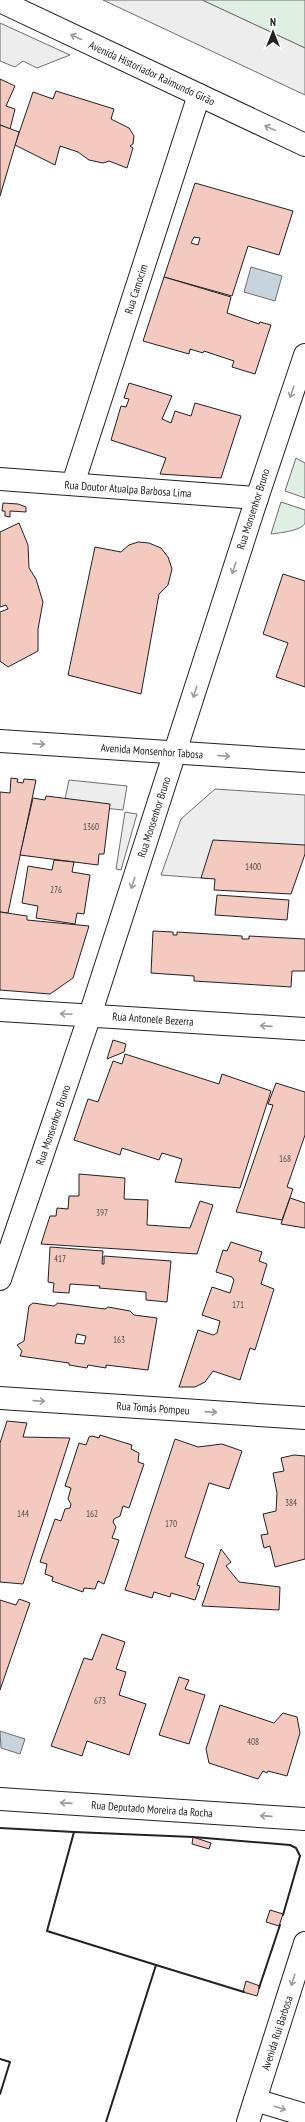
<svg xmlns="http://www.w3.org/2000/svg" width="305" height="2122" viewBox="0 0 305 2122" font-family="'PT Sans Narrow',sans-serif">
  <rect width="100%" height="100%" fill="#fff"/>
  <g fill="#e0efe3" stroke="#6f6f6f">
    <polygon points="202,0 305,0 305,48"/>
    <polygon points="296,458 305,463 305,498 285,491"/>
    <path d="M 281,502 L 305,510 C 305,513 305,520 305,523 C 302,531 278,533 271,534 Z"/>
  </g>
  <g fill="#ededed" stroke="#6f6f6f">
    <polygon points="103,0 202,0 305,48 305,95"/>
    <polygon points="0,23 70,55 37,68 23,61 15,67 0,61"/>
    <polygon points="69,780 127,786 123,810 64,804"/>
    <polygon points="215,789 305,795 305,845 201,878 161,875 181,819"/>
    <polygon points="125,812 137,814 121,870 116,869"/>
  </g>
  <g fill="#c7d3dd" stroke="#6f6f6f">
    <polygon points="251,267 282,276 275,301 244,292"/>
    <polygon points="0,1731 25,1739 20,1754 1,1748"/>
  </g>
  <g fill="#f3c9c0" stroke="#222" fill-rule="evenodd">
    <polygon points="0,79 15,86 6,106 15,109 10,129 0,125"/>
    <polygon points="56,91 114,109 111,119 129,128 134,136 133,144 130,146 133,148 127,168 109,161 103,163 89,160 78,152 60,146 55,165 15,145 33,92 53,99"/>
    <polygon points="0,125 19,132 0,196"/>
    <path d="M 195,183 L 293,211 L 279,255 L 248,246 L 232,296 L 164,277 ZM 194,237 L 200,238 L 198,245 L 191,243 Z"/>
    <polygon points="164,277 231,297 227,313 259,324 260,322 271,325 255,374 232,367 234,361 204,351 203,353 190,349 189,354 143,341"/>
    <polygon points="129,383 172,396 162,419 171,423 175,411 191,416 195,403 241,416 221,478 160,474 166,458 111,440 121,406 126,407 129,399 124,398"/>
    <polygon points="3,503 18,504 26,507 26,512 10,511 10,517 5,516 5,511 2,511"/>
    <polygon points="19,523 28,545 29,568 36,579 43,602 38,629 38,651 8,667 0,661 0,612 8,609 6,605 0,607 0,532"/>
    <polygon points="138,542 149,543 161,548 168,557 172,569 168,585 159,594 141,694 68,675 95,547 121,552 129,545"/>
    <polygon points="283,574 305,581 305,687 276,677 288,643 263,634"/>
    <polygon points="11,778 18,779 17,782 23,783 24,779 36,780 8,913 0,912 0,792 10,793"/>
    <polygon points="46,796 110,804 104,854 99,854 98,865 20,855 33,798 45,800"/>
    <polygon points="213,840 305,845 305,854 291,894 214,890 215,879 201,878"/>
    <polygon points="54,860 74,862 72,872 90,875 84,914 77,913 75,924 36,918 38,906 22,903 28,866 52,870"/>
    <polygon points="217,895 289,900 287,920 215,915"/>
    <polygon points="0,912 27,916 27,920 89,926 73,978 50,994 0,990"/>
    <polygon points="153,931 173,932 173,935 177,935 177,932 242,936 242,939 249,939 249,936 305,939 305,971 292,971 291,987 194,981 194,976 151,973"/>
    <polygon points="113,1040 126,1044 124,1052 107,1059"/>
    <polygon points="125,1054 219,1084 222,1074 271,1091 240,1188 175,1182 182,1159 162,1153 159,1160 122,1148 120,1155 74,1140 88,1099 98,1102 113,1061 122,1064"/>
    <polygon points="276,1083 305,1092 305,1135 287,1187 293,1189 282,1220 236,1212 273,1105 268,1104"/>
    <polygon points="79,1174 125,1178 124,1199 148,1200 147,1225 190,1228 200,1201 213,1205 197,1254 41,1244 50,1216 56,1216 57,1208 68,1209 69,1196 79,1196"/>
    <polygon points="290,1198 305,1203 305,1228 281,1224"/>
    <polygon points="231,1242 262,1252 259,1261 267,1264 261,1284 274,1289 255,1350 250,1348 240,1380 213,1371 205,1382 195,1387 179,1387 198,1330 213,1335 217,1333 220,1321 202,1315 212,1287 230,1293 234,1280 232,1277 216,1272 223,1250 227,1251"/>
    <polygon points="50,1247 103,1251 102,1264 104,1264 104,1256 171,1261 167,1302 146,1300 146,1292 99,1288 100,1286 70,1284 69,1293 53,1292 54,1283 48,1282"/>
    <path d="M 33,1303 L 54,1306 L 58,1303 L 105,1309 L 108,1307 L 130,1311 L 134,1315 L 157,1318 L 148,1370 L 106,1365 L 106,1368 L 88,1365 L 87,1368 L 69,1365 L 69,1363 L 20,1356 L 22,1351 L 17,1345 L 24,1341 L 29,1306 ZM 77,1334 L 86,1336 L 84,1344 L 75,1343 Z"/>
    <polygon points="7,1421 27,1423 23,1437 70,1438 23,1584 0,1582 0,1443"/>
    <polygon points="100,1435 132,1445 131,1449 139,1453 138,1462 144,1464 129,1508 123,1506 120,1516 114,1519 113,1522 116,1527 112,1538 119,1540 104,1584 98,1581 95,1589 84,1588 83,1592 52,1581 53,1577 45,1574 47,1564 40,1562 55,1519 61,1521 65,1509 70,1508 71,1504 68,1499 71,1488 65,1486 79,1443 86,1445 89,1437 92,1436 99,1438"/>
    <polygon points="175,1439 198,1447 222,1444 242,1451 229,1489 209,1483 185,1557 204,1564 197,1585 200,1586 195,1600 171,1593 170,1597 154,1592 152,1598 125,1590"/>
    <polygon points="294,1455 305,1456 305,1559 275,1567 270,1546 264,1548 261,1535 268,1534 263,1514 276,1511 277,1493 273,1473 284,1471 281,1458"/>
    <polygon points="221,1549 231,1562 226,1566 239,1582 280,1587 279,1610 202,1606"/>
    <polygon points="19,1599 30,1603 0,1690 0,1600 16,1605"/>
    <polygon points="102,1634 125,1642 116,1669 126,1672 119,1695 146,1704 129,1755 87,1741 82,1756 51,1746 84,1658 92,1660"/>
    <polygon points="179,1677 189,1680 185,1689 205,1695 189,1744 159,1735"/>
    <polygon points="220,1705 274,1723 283,1713 297,1717 300,1733 287,1776 268,1771 267,1773 263,1771 258,1779 209,1763 206,1749"/>
    <polygon points="193,1837 211,1843 209,1849 192,1844"/>
    <polygon points="270,1910 283,1914 279,1926 266,1922"/>
    <polygon points="246,1981 260,1986 257,1996 243,1992"/>
  </g>
  <g fill="none" stroke-linecap="round" stroke-linejoin="round">
    <defs>
      <g id="minor">
        <polyline points="0,479 257,498"/>
        <polyline points="73,484 199,95"/>
        <polyline points="0,1010 305,1029"/>
        <polyline points="0,1279 90,1015 257,498 305,355"/>
        <polyline points="0,1398 305,1418"/>
        <polyline points="255,2100 305,2115"/>
      </g>
      <polyline id="tertiary" points="0,1799 305,1819"/>
      <polyline id="secondary" points="248,2122 305,1943"/>
      <g id="primary">
        <polyline points="0,1 305,145"/>
        <polyline points="0,741 305,761"/>
      </g>
    </defs>
    <use href="#minor" stroke="#222" stroke-width="24"/>
    <use href="#tertiary" stroke="#222" stroke-width="24"/>
    <use href="#secondary" stroke="#222" stroke-width="24"/>
    <use href="#primary" stroke="#222" stroke-width="24"/>
    <use href="#minor" stroke="#fff" stroke-width="22"/>
    <use href="#tertiary" stroke="#fff" stroke-width="22"/>
    <use href="#secondary" stroke="#fff" stroke-width="22"/>
    <use href="#primary" stroke="#fff" stroke-width="22"/>
    <g stroke="#222" stroke-width="2">
      <polyline points="0,1828 74,1832 47,1931 156,1965 106,2122"/>
      <polyline points="74,1832 193,1837 290,1845 296,1848 300,1856 283,1915"/>
      <polyline points="156,1965 244,1992"/>
      <polyline points="259,1988 280,1925"/>
      <polyline points="0,2059 10,2062 0,2094"/>
    </g>
  </g>
  <defs><path id="oneway-shaft" d="M-6 0H5M1.5-3L5.5 0L1.5 3" fill="none" stroke-width="1.6" stroke-linecap="round" stroke-linejoin="round"/></defs>
  <g stroke="#9c9c9c">
    <use href="#oneway-shaft" transform="translate(76 37) rotate(-155)"/>
    <use href="#oneway-shaft" transform="translate(270 128) rotate(-155)"/>
    <use href="#oneway-shaft" transform="translate(292 392) rotate(109)"/>
    <use href="#oneway-shaft" transform="translate(234 568) rotate(108)"/>
    <use href="#oneway-shaft" transform="translate(195 692) rotate(108)"/>
    <use href="#oneway-shaft" transform="translate(39 744) rotate(4)"/>
    <use href="#oneway-shaft" transform="translate(224 756) rotate(4)"/>
    <use href="#oneway-shaft" transform="translate(133 883) rotate(108)"/>
    <use href="#oneway-shaft" transform="translate(66 1014) rotate(-177)"/>
    <use href="#oneway-shaft" transform="translate(266 1026) rotate(-176)"/>
    <use href="#oneway-shaft" transform="translate(39 1401) rotate(4)"/>
    <use href="#oneway-shaft" transform="translate(211 1412) rotate(4)"/>
    <use href="#oneway-shaft" transform="translate(66 1803) rotate(-176)"/>
    <use href="#oneway-shaft" transform="translate(266 1816) rotate(-176)"/>
    <use href="#oneway-shaft" transform="translate(293 1980) rotate(108)"/>
    <use href="#oneway-shaft" transform="translate(280 2108) rotate(18)"/>
  </g>
  <g text-anchor="middle" dominant-baseline="central" stroke-width="3" stroke-linejoin="round" paint-order="stroke">
    <g font-size="9" fill="#564c4a">
      <text x="91" y="826">1360</text>
      <text x="253" y="866">1400</text>
      <text x="56" y="889">276</text>
      <text x="285" y="1158">168</text>
      <text x="102" y="1212">397</text>
      <text x="60" y="1258">417</text>
      <text x="238" y="1304">171</text>
      <text x="119" y="1339">163</text>
      <text x="291" y="1502">384</text>
      <text x="23" y="1513">144</text>
      <text x="92" y="1513">162</text>
      <text x="171" y="1523">170</text>
      <text x="100" y="1700">673</text>
      <text x="253" y="1741">408</text>
    </g>
    <g font-size="11" fill="#222" stroke="#fff">
      <text transform="translate(152 73) rotate(25)">Avenida Historiador Raimundo Girão</text>
      <text transform="translate(136 289) rotate(-72)">Rua Camocim</text>
      <text transform="translate(128 489) rotate(4)">Rua Doutor Atualpa Barbosa Lima</text>
      <text transform="translate(253 509) rotate(-72)">Rua Monsenhor Bruno</text>
      <text transform="translate(152 751) rotate(4)">Avenida Monsenhor Tabosa</text>
      <text transform="translate(154 817) rotate(-72)">Rua Monsenhor Bruno</text>
      <text transform="translate(153 1019) rotate(4)">Rua Antonele Bezerra</text>
      <text transform="translate(53 1125) rotate(-71)">Rua Monsenhor Bruno</text>
      <text transform="translate(153 1408) rotate(4)">Rua Tomás Pompeu</text>
      <text transform="translate(152 1809) rotate(4)">Rua Deputado Moreira da Rocha</text>
      <text transform="translate(277 2033) rotate(-72)">Avenida Rui Barbosa</text>
    </g>
  </g>
  <g transform="translate(273 32)" stroke="#ffffff" stroke-width="3" paint-order="stroke">
  <path d="M0-3L7 15L0 10L-7 15Z" fill="#222222"/>
  <text y="-6" font-size="11" font-weight="bold" text-anchor="middle" fill="#222222">N</text>
  </g>
</svg>
